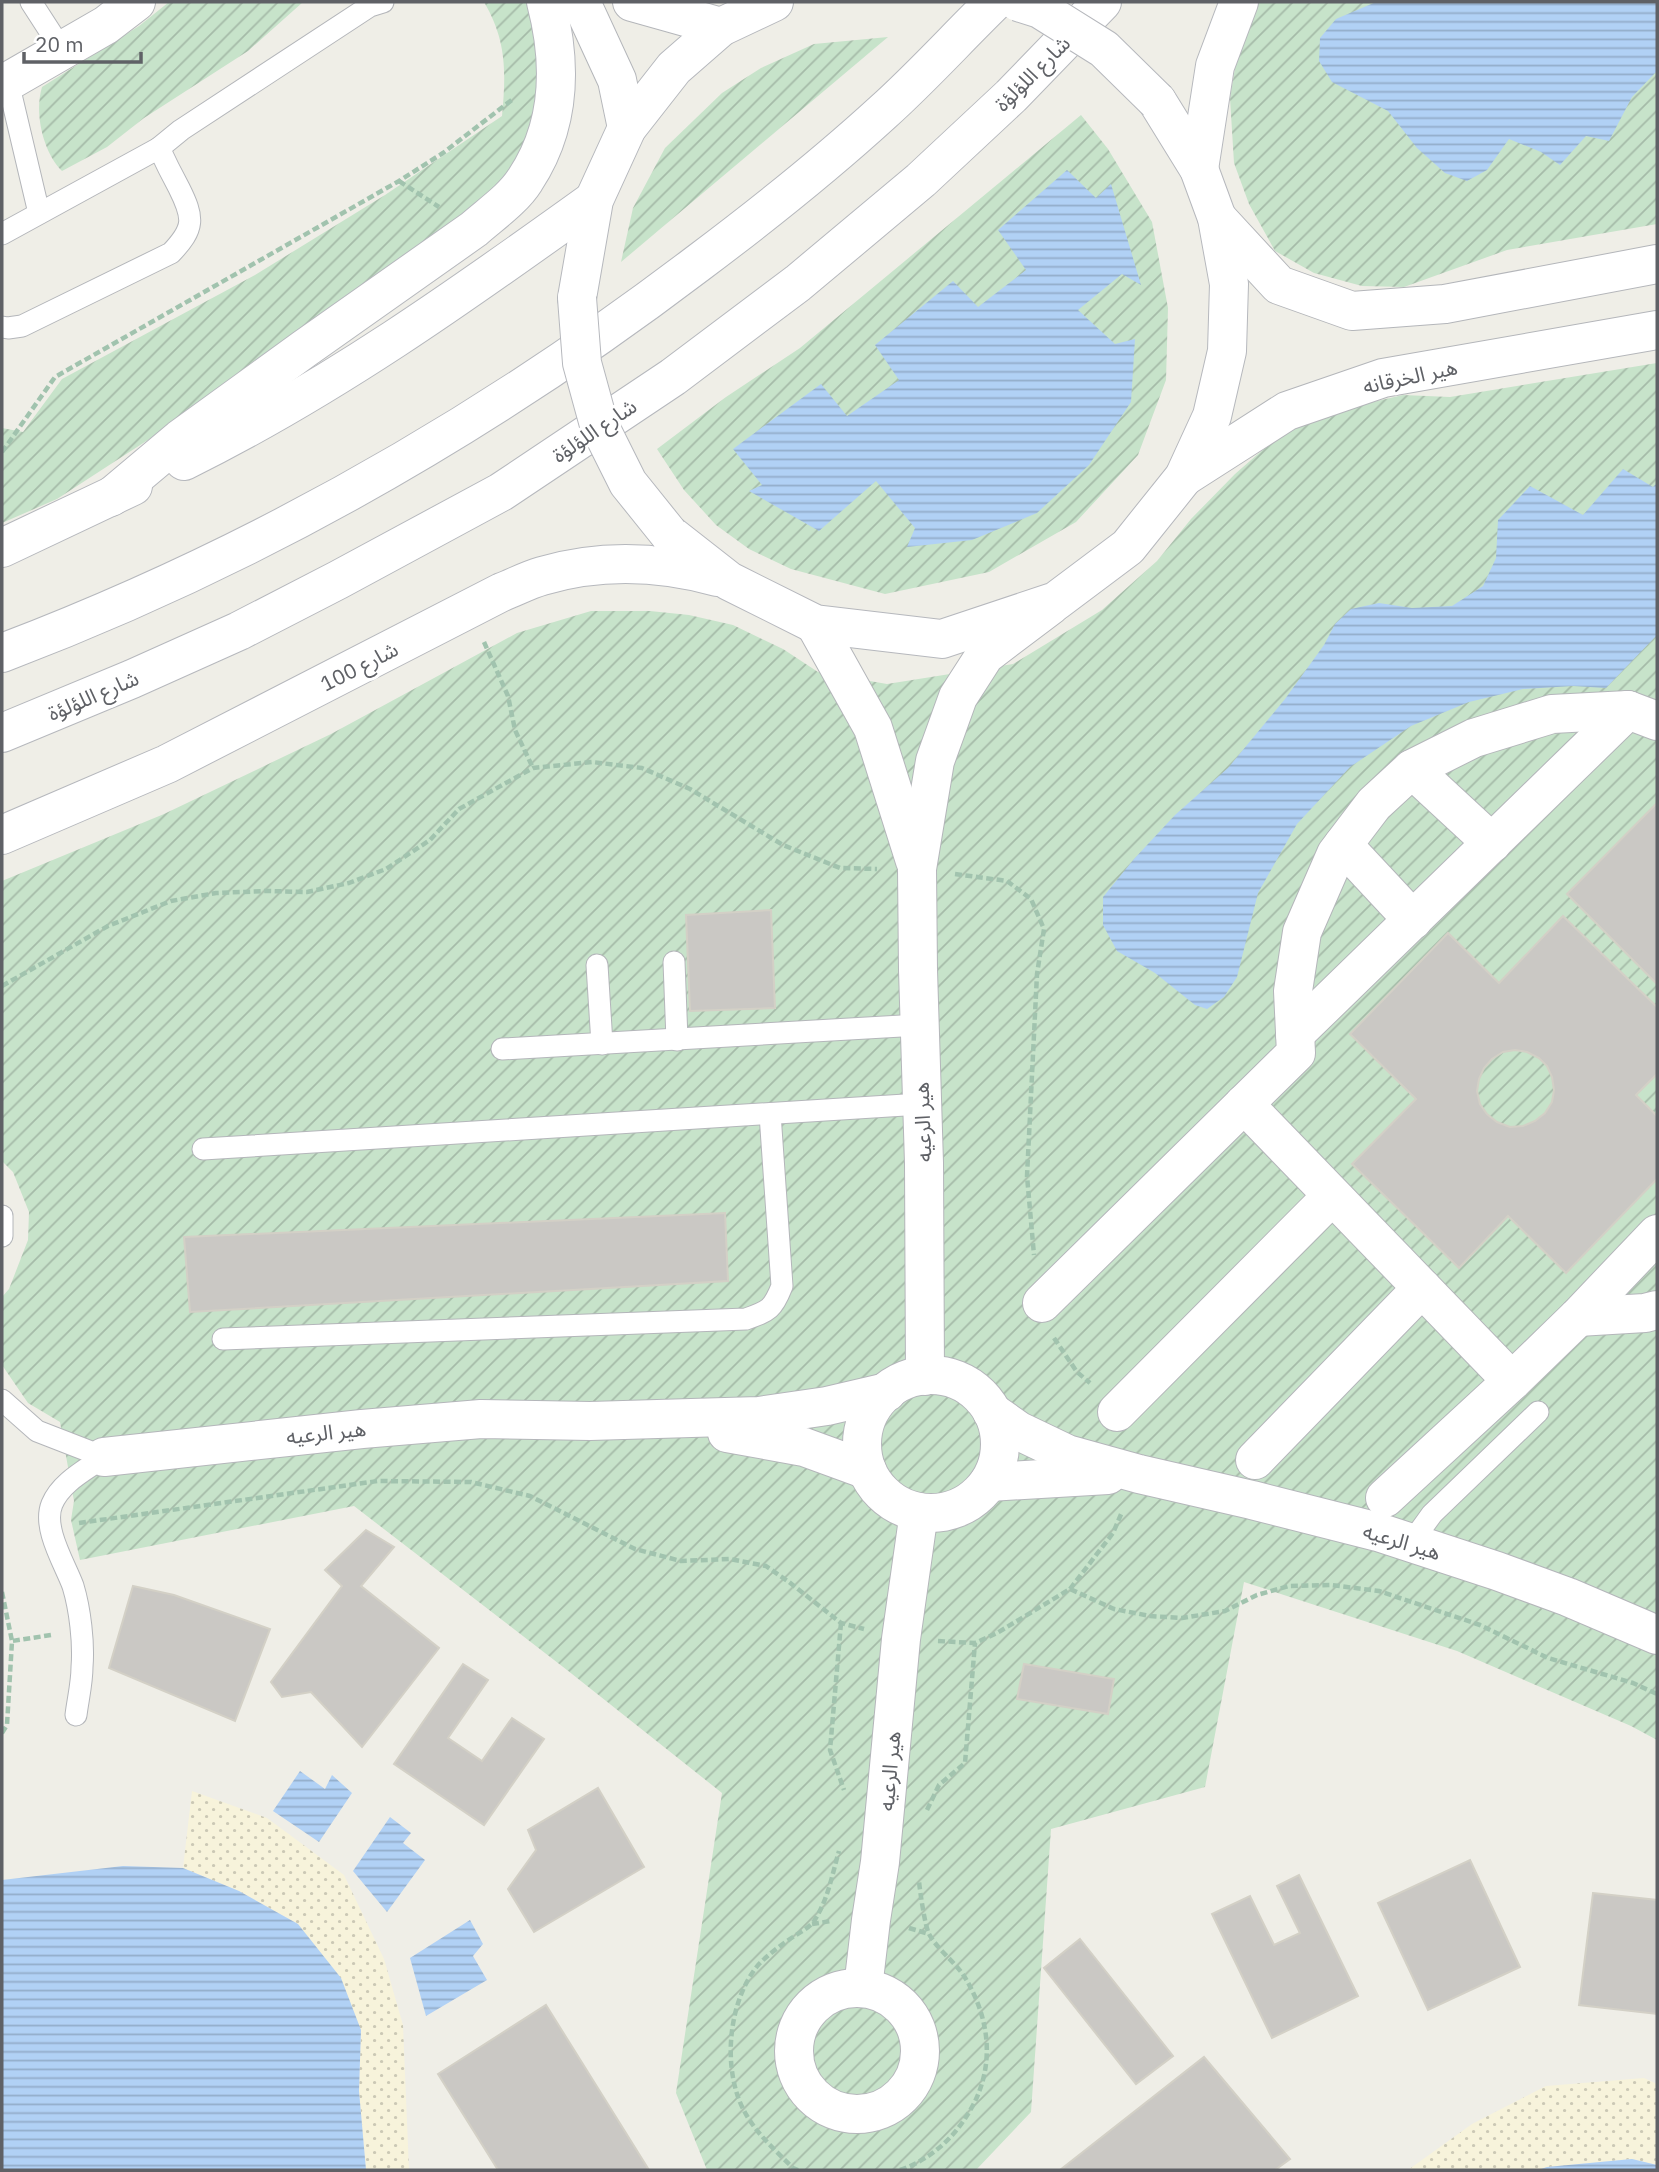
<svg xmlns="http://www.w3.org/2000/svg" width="1659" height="2172" viewBox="0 0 1659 2172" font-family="'IBM Plex Sans','Noto Sans Arabic',sans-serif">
  <defs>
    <pattern id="sand-dots" width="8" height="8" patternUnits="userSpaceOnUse" patternTransform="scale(1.75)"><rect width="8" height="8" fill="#f7f3db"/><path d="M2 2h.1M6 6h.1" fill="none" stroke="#cbc8b5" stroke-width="1.8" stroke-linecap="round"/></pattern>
    <pattern id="garden-furrows" width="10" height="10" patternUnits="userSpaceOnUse" patternTransform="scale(1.75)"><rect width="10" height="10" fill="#c7e3ca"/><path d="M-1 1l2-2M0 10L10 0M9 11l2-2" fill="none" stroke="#a5bba8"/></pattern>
    <pattern id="water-rules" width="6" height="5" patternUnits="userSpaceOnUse" patternTransform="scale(1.75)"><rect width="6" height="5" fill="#b1d1f5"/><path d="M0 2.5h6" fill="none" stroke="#93adca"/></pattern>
  </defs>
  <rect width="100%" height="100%" fill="#efeee7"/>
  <g fill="url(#sand-dots)">
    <polygon points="192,1791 267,1818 344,1875 384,1959 403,2025 409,2170 366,2170 359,2091 361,2030 298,1924 239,1891 183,1868"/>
    <polygon points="1644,2078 1657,2084 1657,2165 1632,2159 1547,2167 1538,2170 1408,2170 1472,2124 1546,2086"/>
  </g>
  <g fill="url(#garden-furrows)">
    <path d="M 169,2 L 303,2 L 248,51 L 144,118 L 107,147 L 62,171 C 43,152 34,113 42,87 L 139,26 Z"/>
    <path d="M 484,2 L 529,2 L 532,10 L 540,96 L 524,150 L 499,183 L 466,214 L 211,399 L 57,499 L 2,523 L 2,428 L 23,432 L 62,379 L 255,275 L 385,195 L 502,116 C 506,73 507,41 484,2 Z"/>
    <polygon points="1255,2 1657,2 1657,224 1507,250 1404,287 1362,286 1314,273 1275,251 1249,204 1234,163 1230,98 1241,32"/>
    <polygon points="888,37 621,262 633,208 665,148 722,93 761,68 814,44"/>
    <polygon points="1081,115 1108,149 1152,222 1168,308 1166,380 1138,455 1076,522 989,572 885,594 791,569 749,549 716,525 684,490 657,449 726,397 800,348"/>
    <polygon points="1657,363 1657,1740 1631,1726 1457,1651 1244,1582 1205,1787 1051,1829 1031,2112 976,2170 707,2170 676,2093 722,1793 567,1670 354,1506 80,1560 71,1520 74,1501 60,1422 28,1403 2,1365 2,1297 9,1289 28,1240 29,1212 13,1172 2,1161 2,881 164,814 331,734 517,633 591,611 650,611 689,615 733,625 783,649 818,672 887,684 1013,664 1102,610 1157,561 1191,519 1235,474 1273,441 1301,422 1343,409 1403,395 1450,397"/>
  </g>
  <g fill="url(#water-rules)">
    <polygon points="1376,2 1657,2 1657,71 1632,97 1609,141 1586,136 1560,165 1541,152 1509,139 1487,170 1467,181 1445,173 1417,148 1388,111 1332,82 1319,61 1320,38 1336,19"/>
    <polygon points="1067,170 1096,198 1111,184 1141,285 1122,274 1078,310 1115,344 1135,339 1131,402 1089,465 1037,513 972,540 907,547 915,528 876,481 819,531 749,491 762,485 733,449 821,384 847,416 899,380 875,345 953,281 978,307 1026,270 998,230"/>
    <polygon points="1623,469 1653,487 1657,483 1657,635 1606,688 1573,686 1523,689 1469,702 1411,726 1350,767 1297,824 1258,893 1237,977 1224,997 1207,1009 1195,1005 1155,973 1117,951 1103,925 1103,897 1134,859 1175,815 1228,768 1285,699 1324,645 1335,624 1351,609 1379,603 1412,608 1452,606 1483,586 1496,558 1498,520 1530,486 1583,515"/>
    <polygon points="300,1771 325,1789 332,1775 352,1793 319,1842 273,1811"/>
    <polygon points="390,1817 411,1833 403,1843 425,1860 387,1912 353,1871"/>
    <polygon points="123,1866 183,1868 239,1891 298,1924 341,1978 361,2030 359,2091 366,2170 2,2170 2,1880"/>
    <polygon points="470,1920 483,1944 473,1956 487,1980 426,2016 410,1958"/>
    <polygon points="1632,2159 1657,2165 1657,2170 1538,2170 1547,2167"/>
  </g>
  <g fill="#cac8c4" stroke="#d3d0c6" stroke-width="2" fill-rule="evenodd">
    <polygon points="1657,803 1657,984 1567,894"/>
    <polygon points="771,910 775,1008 690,1011 686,915"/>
    <path d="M 1563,916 L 1657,1007 L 1657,1074 L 1636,1095 L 1657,1116 L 1657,1179 L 1566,1273 L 1508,1216 L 1459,1268 L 1352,1164 L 1416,1099 L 1350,1034 L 1448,933 L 1499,983 ZM 1515,1050 L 1527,1052 L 1539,1058 L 1547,1066 L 1552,1077 L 1554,1090 L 1552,1102 L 1545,1113 L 1535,1121 L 1523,1126 L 1510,1127 L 1497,1122 L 1487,1114 L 1480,1104 L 1477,1091 L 1479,1079 L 1484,1068 L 1492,1059 L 1503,1052 Z"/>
    <polygon points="725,1213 728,1281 190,1312 184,1237"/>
    <polygon points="366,1530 394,1547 361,1586 439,1648 362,1747 311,1692 282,1697 271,1682 342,1586 325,1570"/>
    <polygon points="133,1586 174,1595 270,1629 235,1721 109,1668"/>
    <polygon points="463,1664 488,1680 448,1738 482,1761 512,1718 544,1739 484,1825 394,1764"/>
    <polygon points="1024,1664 1114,1679 1108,1714 1017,1699"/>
    <polygon points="598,1788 644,1867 534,1932 508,1889 536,1850 528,1830"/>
    <polygon points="1470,1860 1520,1967 1428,2010 1378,1903"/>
    <polygon points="1299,1875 1358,1996 1272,2038 1212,1914 1250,1896 1274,1945 1300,1933 1277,1886"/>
    <polygon points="1593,1893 1657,1900 1657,2014 1579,2005"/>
    <polygon points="1080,1939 1173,2056 1136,2084 1044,1968"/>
    <polygon points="546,2005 649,2170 498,2170 438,2074"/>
    <polygon points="1204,2057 1290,2159 1275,2170 1060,2170"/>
  </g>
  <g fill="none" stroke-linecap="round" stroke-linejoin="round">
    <defs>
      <g id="lane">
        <polyline points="31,2 62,50"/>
        <polyline points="8,82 39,213"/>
        <polyline points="159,148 181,130 370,6 383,2"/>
        <path d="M 2,234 L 159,148 C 165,161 172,175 179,188 C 194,218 195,228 171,253 L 22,326 L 8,328 L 2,327"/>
        <polyline points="674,962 677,1040"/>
        <polyline points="597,965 602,1044"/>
        <polyline points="502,1049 919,1025"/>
        <polyline points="203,1149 921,1104"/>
        <polyline points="2,1216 2,1236"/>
        <path d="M 223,1339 L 746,1319 C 769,1311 773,1309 782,1286 L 770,1114"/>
        <polyline points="2,1400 37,1431 104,1457"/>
        <polyline points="1411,1543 1432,1514 1538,1412"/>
        <path d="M 76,1715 C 78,1699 82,1683 82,1667 C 84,1643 80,1609 73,1586 C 65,1564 42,1528 52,1504 C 61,1482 86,1470 104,1457"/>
      </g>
      <g id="street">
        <polyline points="581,2 617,80 627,128"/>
        <polyline points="632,2 721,27"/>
        <polyline points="2,85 106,25 136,2"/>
        <polyline points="1217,218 1279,285 1352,311 1445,304 1657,264"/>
        <polyline points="1184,477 1287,411 1383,378 1657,330"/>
        <polyline points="815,624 873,728 915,861"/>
        <polyline points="1412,769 1492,843"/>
        <polyline points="1343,845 1413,920"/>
        <polyline points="1295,1034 1628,710"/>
        <polyline points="1244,1104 1512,1381"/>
        <polyline points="1042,1303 1296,1053 1293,991 1302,932 1336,854 1374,804 1412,769 1474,738 1552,714 1628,710 1657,721"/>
        <polyline points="1578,1317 1645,1313 1657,1310"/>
        <circle cx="931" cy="1444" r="69"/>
        <polyline points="925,1376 924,1163 918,970 917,869 935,761 958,697 985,655 1051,605"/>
        <polyline points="992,1412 1019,1431 1067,1454 1139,1474 1252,1500 1378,1532 1497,1571 1568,1597 1657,1635"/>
        <polyline points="1117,1412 1332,1196"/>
        <polyline points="727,1433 804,1447 867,1470"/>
        <polyline points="104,1457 362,1429 481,1419 590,1421 759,1416 827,1406 887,1392"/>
        <polyline points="1255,1460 1422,1288"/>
        <polyline points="989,1482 1108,1475"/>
        <polyline points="1385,1498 1512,1381 1578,1317 1657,1234"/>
        <circle cx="857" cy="2051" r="63"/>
        <polyline points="863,1988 871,1920 880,1862 901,1639 919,1512"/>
      </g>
      <g id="secondary">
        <polyline points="1199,169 1215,66 1239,2"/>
        <polyline points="577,298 594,200 627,128 674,68 721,27 774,2"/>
        <path d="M 184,461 C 330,389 462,295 594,200"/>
        <path d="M 111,497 L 180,439 L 304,349 L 474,229 C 491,214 513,199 525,180 C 561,126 562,63 546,2"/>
        <polyline points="669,534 729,581 815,624 942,639 1056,601 1128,547 1184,477 1212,416 1227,351 1229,284 1217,218 1199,169 1157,101"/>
        <polyline points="2,548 133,486"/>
        <path d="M 2,653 C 252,558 484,426 697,264 C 761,216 824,166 883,112 C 922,77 957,38 994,2"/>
        <polyline points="2,733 132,679 239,631 338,580 501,492 673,377 798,283 921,180 1011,96 1102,2"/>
        <path d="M 2,835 L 167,764 L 502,592 C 515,587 528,580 542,576 C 600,559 659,561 717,577"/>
      </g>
    </defs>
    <use href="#lane" stroke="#b4b6ba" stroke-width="23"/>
    <use href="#street" stroke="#b4b6ba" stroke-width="40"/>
    <use href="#secondary" stroke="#b6b8bd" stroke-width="40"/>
    <g stroke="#a1c3ae" stroke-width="4.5" stroke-dasharray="7 3.5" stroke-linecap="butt">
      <polyline points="399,181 439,207"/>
      <polyline points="2,452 55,377 399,181 443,153 513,99"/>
      <polyline points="484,642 508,696 515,730 533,768"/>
      <polyline points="955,874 1007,881 1031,899 1044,929 1037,974 1027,1176 1034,1255"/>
      <polyline points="2,986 108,926 171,901 216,893 267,891 307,892 349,883 386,869 430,840 459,809 533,768 592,762 642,768 690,789 783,845 840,868 877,869"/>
      <polyline points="1054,1338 1077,1372 1090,1383"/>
      <polyline points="79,1523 378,1481 471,1482 530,1496 635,1549 681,1561 730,1559 766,1566 789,1582 841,1623 864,1629"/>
      <polyline points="1070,1589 1113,1533 1122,1512"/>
      <polyline points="2,1592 12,1641"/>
      <polyline points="841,1623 830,1750 844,1790"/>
      <polyline points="938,1641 975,1643 997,1633 1070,1589 1114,1609 1150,1616 1182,1618 1225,1611 1257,1595 1289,1586 1331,1585 1379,1591 1480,1625 1548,1658 1633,1683 1657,1694"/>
      <polyline points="2,1733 7,1725 12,1641 51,1635"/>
      <polyline points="927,1810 939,1785 965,1763 975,1643"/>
      <polyline points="812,1924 831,1921"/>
      <polyline points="909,1928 929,1934"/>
      <path d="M 798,2170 L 793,2168 C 777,2152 759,2136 747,2116 C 721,2074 727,2001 759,1964 C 769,1954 781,1945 793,1937 C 800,1932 809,1928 814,1921 C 828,1900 832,1875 839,1851"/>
      <path d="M 900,2170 C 927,2161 951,2141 966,2117 C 996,2072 992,2021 964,1976 C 954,1961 937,1949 929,1934 C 925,1926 920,1892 919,1881"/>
    </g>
    <use href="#lane" stroke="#fff" stroke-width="21"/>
    <use href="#street" stroke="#fff" stroke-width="38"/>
    <use href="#secondary" stroke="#fff" stroke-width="38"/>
    <defs>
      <g id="secondary-bridge">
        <polyline points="1018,2 1040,9 1104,49 1157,101"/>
        <polyline points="577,298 582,363 599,425 628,483 669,534"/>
      </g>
    </defs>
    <use href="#secondary-bridge" stroke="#b6b8bd" stroke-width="40" stroke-linecap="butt"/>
    <use href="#secondary-bridge" stroke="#fff" stroke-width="38"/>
  </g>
  <g text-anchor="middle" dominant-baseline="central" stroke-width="6" stroke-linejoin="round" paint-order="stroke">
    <g font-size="21" fill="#5f6166" stroke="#fff">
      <text transform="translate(1032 73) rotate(-45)">شارع اللؤلؤة</text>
      <text transform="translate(1410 376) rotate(-12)">هير الخرقانه</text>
      <text transform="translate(594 430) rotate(-34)">شارع اللؤلؤة</text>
      <text transform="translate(359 666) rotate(-27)">شارع 100</text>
      <text transform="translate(93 695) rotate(-23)">شارع اللؤلؤة</text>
      <text transform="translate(922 1122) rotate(-92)">هير الرعيه</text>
      <text transform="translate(326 1432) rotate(-6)">هير الرعيه</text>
      <text transform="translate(1402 1541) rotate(17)">هير الرعيه</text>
      <text transform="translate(889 1771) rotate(-85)">هير الرعيه</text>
    </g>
  </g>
  <rect width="1659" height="2172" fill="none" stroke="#5f6166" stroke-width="7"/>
  <path d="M24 52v10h117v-10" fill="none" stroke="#5f6166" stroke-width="3.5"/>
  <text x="35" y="52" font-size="21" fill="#5f6166" stroke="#ffffff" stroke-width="5" paint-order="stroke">20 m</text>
</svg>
